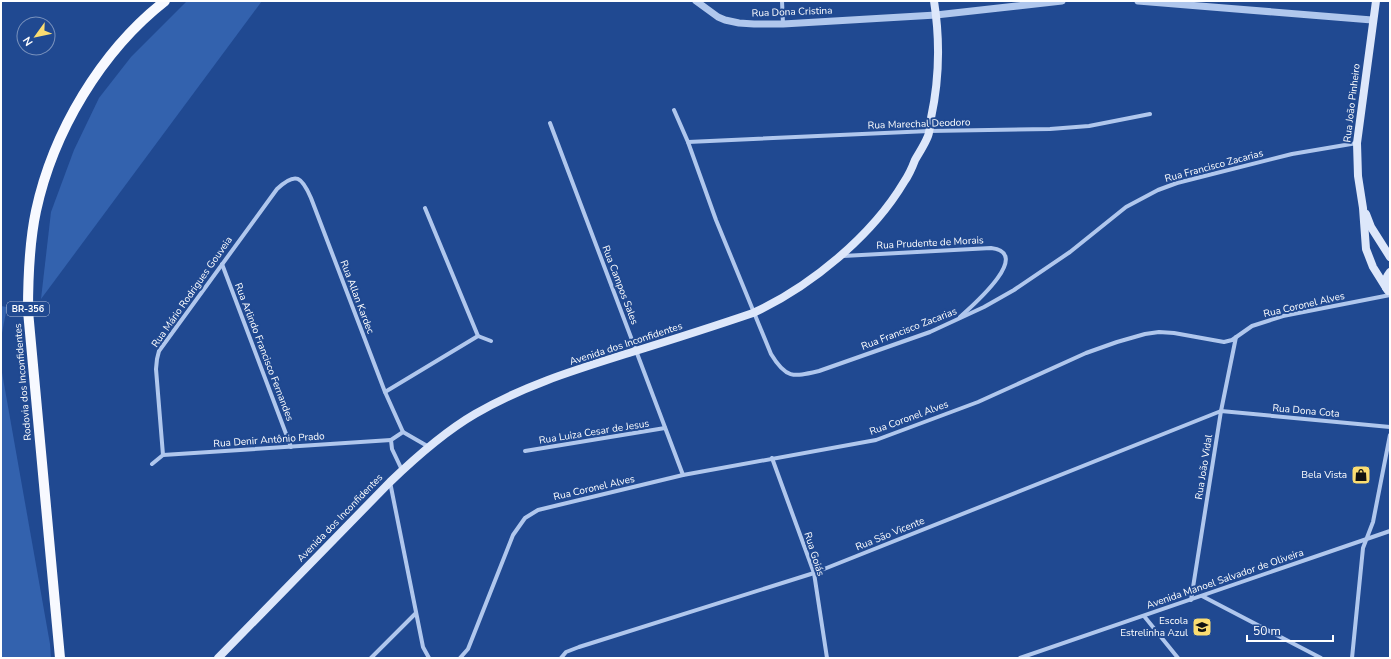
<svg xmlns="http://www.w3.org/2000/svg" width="1391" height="659" viewBox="0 0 1391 659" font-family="'Nunito Sans',sans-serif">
  <rect width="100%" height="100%" fill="#204991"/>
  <g fill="#3362ae">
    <polygon points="187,1 262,1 41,299 51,212 74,150 99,98 131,57"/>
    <polygon points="1,306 7,307 1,338"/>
    <polygon points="1,367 50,644 51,658 1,658"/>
  </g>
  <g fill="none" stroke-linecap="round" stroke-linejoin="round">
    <g stroke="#b0c7ed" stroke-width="4">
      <polyline points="782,1 783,24"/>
      <path d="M 674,110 L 688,142 L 716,220 L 771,354 C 786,379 793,377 819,371 L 930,332 L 984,307 L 1014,290 L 1070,252 L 1126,207 L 1158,190 L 1177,183 L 1292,154 L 1357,143"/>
      <polyline points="550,123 683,475"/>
      <polyline points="688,142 929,131 1050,129 1089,126 1150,114"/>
      <polyline points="425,208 478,336 491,341"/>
      <path d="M 843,256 L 991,248 C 1034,253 971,307 960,317"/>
      <polyline points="222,264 291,447"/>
      <polyline points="385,392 478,336"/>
      <polyline points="525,451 665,428"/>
      <path d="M 163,455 L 156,369 L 157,359 L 159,351 L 277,189 C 296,171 302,177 311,198 L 385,392 L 403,432"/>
      <polyline points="772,458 814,573 827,658"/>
      <polyline points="152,464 163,455 391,440"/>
      <polyline points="402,470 392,449 391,440 403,432 429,447"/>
      <polyline points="390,482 423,647 429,658"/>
      <polyline points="1202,596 1321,658"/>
      <polyline points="1191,600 1221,411 1236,337"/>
      <polyline points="1144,616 1178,658"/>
      <polyline points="371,658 416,613"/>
      <polyline points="460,658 468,649 513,535 525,518 538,510 683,475 876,440 978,402 1086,353 1117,342 1145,334 1159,332 1174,333 1224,342 1232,340 1252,326 1283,316 1390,295"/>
      <polyline points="561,658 566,652 579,647 814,573 1221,411 1390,427"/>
      <polyline points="1020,658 1390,531"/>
      <polyline points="1352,658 1363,548 1373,522 1390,435"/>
    </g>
    <g stroke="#b0c7ed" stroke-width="7">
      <polyline points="696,1 718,17 725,20 739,23 754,24 783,24 936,15 1062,1"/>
      <polyline points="1138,1 1372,20"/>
    </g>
    <g stroke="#dde7fa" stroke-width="8">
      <polyline points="1376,1 1357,143 1358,176 1363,208 1366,249 1373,267 1388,291"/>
      <polyline points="1366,214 1371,227 1390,257"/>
      <path d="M 1386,288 C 1384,282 1386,277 1390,272"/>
      <path d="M 218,658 L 390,482 C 416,457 444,432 475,414 C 525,385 575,370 629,353 C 671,340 712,327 753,313 C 810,287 872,236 904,182 C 909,175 912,168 915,160 C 919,153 925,144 928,136 C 930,131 930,124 931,118 C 939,81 940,39 934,1"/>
    </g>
    <path stroke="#f7f9ff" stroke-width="10" d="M 60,658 L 28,311 C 28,278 29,244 36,211 C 53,132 101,51 165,1"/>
  </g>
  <defs>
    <symbol id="shop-square" viewBox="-11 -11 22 22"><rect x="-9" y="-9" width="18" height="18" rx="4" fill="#fbdd71" stroke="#204991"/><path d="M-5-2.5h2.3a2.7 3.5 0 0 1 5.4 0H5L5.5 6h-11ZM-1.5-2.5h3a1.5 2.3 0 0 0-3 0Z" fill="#111"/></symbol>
    <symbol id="school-square" viewBox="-11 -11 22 22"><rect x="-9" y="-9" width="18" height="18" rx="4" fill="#fbdd71" stroke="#204991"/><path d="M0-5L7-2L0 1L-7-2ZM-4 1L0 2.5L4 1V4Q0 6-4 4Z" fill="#111"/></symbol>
  </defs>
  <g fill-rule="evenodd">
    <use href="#shop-square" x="1350" y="464" width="22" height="22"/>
    <use href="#school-square" x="1191" y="616" width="22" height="22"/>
  </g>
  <g text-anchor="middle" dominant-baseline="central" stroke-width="4" stroke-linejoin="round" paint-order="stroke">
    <rect fill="#204991" stroke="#bcc8de" stroke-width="1" x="7" y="302" width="42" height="14" rx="3"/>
    <g font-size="9" font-weight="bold" fill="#fff">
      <text x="28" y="309">BR-356</text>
    </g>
    <g font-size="10" fill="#fff" stroke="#204991">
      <text transform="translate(792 12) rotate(-2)">Rua Dona Cristina</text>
      <text transform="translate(1352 103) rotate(-83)">Rua João Pinheiro</text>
      <text transform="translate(919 124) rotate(-2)">Rua Marechal Deodoro</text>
      <text transform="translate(1214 166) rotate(-15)">Rua Francisco Zacarias</text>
      <text transform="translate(930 243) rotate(-3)">Rua Prudente de Morais</text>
      <text transform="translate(620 285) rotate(69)">Rua Campos Sales</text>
      <text transform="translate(192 292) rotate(-55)">Rua Mário Rodrigues Gouveia</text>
      <text transform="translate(357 297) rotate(69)">Rua Allan Kardec</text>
      <text transform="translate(1304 305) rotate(-13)">Rua Coronel Alves</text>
      <text transform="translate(909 329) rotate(-21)">Rua Francisco Zacarias</text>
      <text transform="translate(626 344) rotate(-18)">Avenida dos Inconfidentes</text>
      <text transform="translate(264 352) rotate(69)">Rua Arlindo Francisco Fernandes</text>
      <text transform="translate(23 382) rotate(-95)">Rodovia dos Inconfidentes</text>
      <text transform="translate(1306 411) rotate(5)">Rua Dona Cota</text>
      <text transform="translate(909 418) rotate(-20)">Rua Coronel Alves</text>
      <text transform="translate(594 432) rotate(-9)">Rua Luiza Cesar de Jesus</text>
      <text transform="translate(269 440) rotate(-4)">Rua Denir Antônio Prado</text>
      <text transform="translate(1204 467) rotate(-81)">Rua João Vidal</text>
      <text transform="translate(594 488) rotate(-13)">Rua Coronel Alves</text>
      <text transform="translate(340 518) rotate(-46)">Avenida dos Inconfidentes</text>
      <text transform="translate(890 534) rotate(-22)">Rua São Vicente</text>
      <text transform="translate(814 554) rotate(72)">Rua Goiás</text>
      <text transform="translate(1225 579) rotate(-19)">Avenida Manoel Salvador de Oliveira</text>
    </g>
    <g font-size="10" fill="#fff" stroke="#204991" text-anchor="end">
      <text x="1347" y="475">Bela Vista</text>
      <text x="1188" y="621">Escola<tspan x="1188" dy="12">Estrelinha Azul</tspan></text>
    </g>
  </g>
  <rect width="1391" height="659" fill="none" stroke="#ffffff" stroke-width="4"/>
  <g transform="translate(36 36) rotate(237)"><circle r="19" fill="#204991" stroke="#7992bd"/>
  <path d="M0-3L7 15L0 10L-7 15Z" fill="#fbdd71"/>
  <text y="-6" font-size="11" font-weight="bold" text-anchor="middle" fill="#ffffff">N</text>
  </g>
  <path d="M1247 635v6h86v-6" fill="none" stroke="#ffffff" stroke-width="2"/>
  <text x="1253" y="635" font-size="12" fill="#ffffff" stroke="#204991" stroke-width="3" paint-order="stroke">50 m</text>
</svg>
